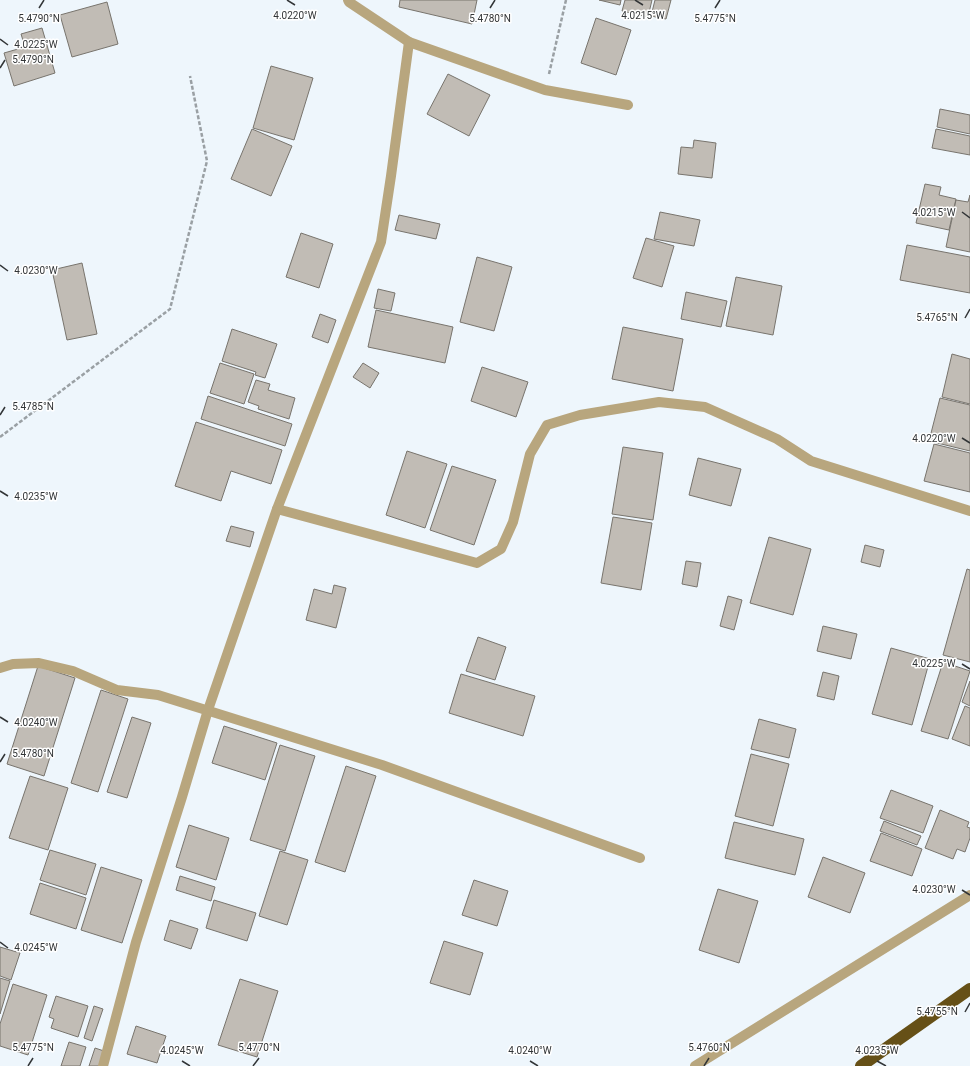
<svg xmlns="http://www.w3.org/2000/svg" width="970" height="1066" viewBox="0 0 970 1066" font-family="Roboto,sans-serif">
  <rect width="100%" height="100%" fill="#eef6fc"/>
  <g fill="#c1bcb5" stroke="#78746d">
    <polygon points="400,0 477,0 472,24 399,7"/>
    <polygon points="599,0 621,0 620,5"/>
    <polygon points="625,0 652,0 648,17 622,11"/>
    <polygon points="655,0 671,0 666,19 651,16"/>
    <polygon points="107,2 118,44 72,57 60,15"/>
    <polygon points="596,18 631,30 616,75 581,63"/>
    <polygon points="42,28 55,73 14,86 4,53 25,47 21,34"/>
    <polygon points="271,66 313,78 294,140 253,128"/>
    <polygon points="448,74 490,95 469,136 427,114"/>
    <polygon points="940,109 970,115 970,134 937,127"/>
    <polygon points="252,129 292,146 271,196 231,179"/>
    <polygon points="936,129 970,136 970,155 932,148"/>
    <polygon points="694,140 716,143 712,178 678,174 681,147 693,148"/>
    <polygon points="925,184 941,187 939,195 956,199 949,230 916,223"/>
    <polygon points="970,195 970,252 946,247 956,200 968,202"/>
    <polygon points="660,212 700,220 694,246 654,239"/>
    <polygon points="399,215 440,224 436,239 395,230"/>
    <polygon points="301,233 333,244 319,288 286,277"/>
    <polygon points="646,238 674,246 662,287 633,278"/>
    <polygon points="907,245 970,257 970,293 900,280"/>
    <polygon points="477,257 512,267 494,331 460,322"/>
    <polygon points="82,263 97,334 67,340 52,270"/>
    <polygon points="736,277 782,286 773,335 726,326"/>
    <polygon points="378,289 395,293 391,311 374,308"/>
    <polygon points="686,292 727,301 721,327 681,319"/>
    <polygon points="376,310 453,327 445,363 368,347"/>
    <polygon points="320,314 336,320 328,343 312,337"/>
    <polygon points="623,327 683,339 673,391 612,379"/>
    <polygon points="232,329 277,344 265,378 255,375 256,372 222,361"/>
    <polygon points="952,354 970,359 970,404 942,397"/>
    <polygon points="220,363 254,374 244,404 210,393"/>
    <polygon points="363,363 379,373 370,388 353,377"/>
    <polygon points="482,367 528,382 516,417 471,401"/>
    <polygon points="256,380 270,384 268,390 295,398 289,419 258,409 259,406 248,402"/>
    <polygon points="208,396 292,424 285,446 201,419"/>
    <polygon points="940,398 970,405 970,451 929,441"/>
    <polygon points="196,422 282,450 271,484 231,471 221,501 175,486"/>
    <polygon points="934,444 970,453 970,492 924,481"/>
    <polygon points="623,447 663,453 653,520 612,514"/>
    <polygon points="407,451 447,464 425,528 386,515"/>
    <polygon points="698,458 741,469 731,506 689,495"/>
    <polygon points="452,466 496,480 474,545 430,530"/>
    <polygon points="613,517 652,523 641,590 601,583"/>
    <polygon points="231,526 254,532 250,547 226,541"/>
    <polygon points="769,537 811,549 793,615 750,603"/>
    <polygon points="865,545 884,550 880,567 861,562"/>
    <polygon points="686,561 701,563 697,587 682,584"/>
    <polygon points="967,569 970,570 970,662 943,655"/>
    <polygon points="334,585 346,588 336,628 306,620 314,589 332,594"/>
    <polygon points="728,596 742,600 734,630 720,626"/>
    <polygon points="823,626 857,634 851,659 817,651"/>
    <polygon points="478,637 506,647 495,680 466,671"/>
    <polygon points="891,648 930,659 912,725 872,714"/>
    <polygon points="943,662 970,671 948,739 921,731"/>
    <polygon points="38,666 75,678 44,776 7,764"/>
    <polygon points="823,672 839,676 834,700 817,696"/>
    <polygon points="461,674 535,696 523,736 449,713"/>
    <polygon points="970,681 970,706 962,702"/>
    <polygon points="101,690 128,699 98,792 71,783"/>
    <polygon points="965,706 970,708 970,746 952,739"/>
    <polygon points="132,717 151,723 127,798 107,792"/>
    <polygon points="759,719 796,729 789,758 751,749"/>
    <polygon points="224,726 277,743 265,780 212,763"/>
    <polygon points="280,745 315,756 285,851 250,840"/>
    <polygon points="751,754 789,764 773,826 735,816"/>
    <polygon points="346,766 376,776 345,872 315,862"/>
    <polygon points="30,776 68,788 48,850 9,838"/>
    <polygon points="891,790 933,806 923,833 880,818"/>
    <polygon points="940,810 969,822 967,827 970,828 970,838 965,852 957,849 953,859 925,848"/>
    <polygon points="884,821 921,836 917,845 880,831"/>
    <polygon points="734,822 804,839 795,875 725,858"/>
    <polygon points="189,825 229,838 216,880 176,867"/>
    <polygon points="881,833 922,849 912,876 870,861"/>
    <polygon points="50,850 96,864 86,895 40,880"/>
    <polygon points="280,851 308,860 287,925 259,916"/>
    <polygon points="823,857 865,873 850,913 808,897"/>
    <polygon points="101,867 142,880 122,943 81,930"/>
    <polygon points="180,876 215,887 211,901 176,890"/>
    <polygon points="474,880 508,891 497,926 462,915"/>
    <polygon points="40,883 86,898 76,929 30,914"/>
    <polygon points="718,889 758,901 739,963 699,950"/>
    <polygon points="214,900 256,913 247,941 206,928"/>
    <polygon points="170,920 198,929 191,949 164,940"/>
    <polygon points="444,941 483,953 470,995 430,983"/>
    <polygon points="0,947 20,953 11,980 0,976"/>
    <polygon points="0,978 10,981 0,1014"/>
    <polygon points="240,979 278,991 257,1057 218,1045"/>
    <polygon points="13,984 47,995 28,1055 0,1046 0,1024"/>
    <polygon points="56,996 88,1006 78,1037 51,1028 54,1019 49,1017"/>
    <polygon points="94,1006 103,1009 92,1041 84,1038"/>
    <polygon points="136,1026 166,1036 157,1063 127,1054"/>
    <polygon points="69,1042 86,1047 80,1066 61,1066"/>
    <polygon points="95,1048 104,1051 99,1066 89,1066"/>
  </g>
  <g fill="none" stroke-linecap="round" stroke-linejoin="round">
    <g stroke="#9aa0a4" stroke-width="2.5" stroke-dasharray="4 2" stroke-linecap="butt">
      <polyline points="549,74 566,0"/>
      <polyline points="0,437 170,309 207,161 190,76"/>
    </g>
    <g stroke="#b8a67e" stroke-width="10">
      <polyline points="348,0 349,2 409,42 545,90 628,105"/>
      <polyline points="277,509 477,563 501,549 513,522 530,454 547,425 580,415 659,402 705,407 777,439 811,461 970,511"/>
      <polyline points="0,668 13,664 39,663 73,671 117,690 158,695 382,765 640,858"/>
      <polyline points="103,1066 136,942 182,797 208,710 277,509 381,242 391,176 409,42"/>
      <polyline points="695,1066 970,895"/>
    </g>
    <polyline stroke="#665017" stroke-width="12" points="861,1066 970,989"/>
  </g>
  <path fill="none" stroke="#323537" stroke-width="1.5" d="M 287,0 L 295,5M 635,0 L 643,5M 39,8 L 44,0M 490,8 L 495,0M 715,8 L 720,0M 0,39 L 8,45M 0,68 L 5,60M 962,212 L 970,218M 0,265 L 8,271M 965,318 L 970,309M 0,415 L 5,407M 962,438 L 970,443M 0,491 L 8,496M 962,664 L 970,669M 0,717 L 8,722M 0,762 L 5,754M 962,890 L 970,895M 0,942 L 8,948M 965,1012 L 970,1003M 182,1061 L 190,1066M 530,1061 L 538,1066M 877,1061 L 886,1066M 28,1066 L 33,1058M 253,1066 L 259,1058M 704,1066 L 709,1058"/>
  <g font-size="10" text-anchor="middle" fill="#323537" stroke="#fff" stroke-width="3" stroke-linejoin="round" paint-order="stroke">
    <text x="295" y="19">4.0220°W</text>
    <text x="643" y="19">4.0215°W</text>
    <text x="39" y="22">5.4790°N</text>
    <text x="490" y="22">5.4780°N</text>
    <text x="715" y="22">5.4775°N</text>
    <text x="36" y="48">4.0225°W</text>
    <text x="33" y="63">5.4790°N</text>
    <text x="934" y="216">4.0215°W</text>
    <text x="36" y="274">4.0230°W</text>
    <text x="937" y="321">5.4765°N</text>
    <text x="33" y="410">5.4785°N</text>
    <text x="934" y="442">4.0220°W</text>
    <text x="36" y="500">4.0235°W</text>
    <text x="934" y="667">4.0225°W</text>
    <text x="36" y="726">4.0240°W</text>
    <text x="33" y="757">5.4780°N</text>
    <text x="934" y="893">4.0230°W</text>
    <text x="36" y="951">4.0245°W</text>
    <text x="937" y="1015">5.4755°N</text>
    <text x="33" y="1051">5.4775°N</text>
    <text x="259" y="1051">5.4770°N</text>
    <text x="709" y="1051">5.4760°N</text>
    <text x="182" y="1054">4.0245°W</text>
    <text x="530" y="1054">4.0240°W</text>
    <text x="877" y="1054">4.0235°W</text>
  </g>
</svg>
